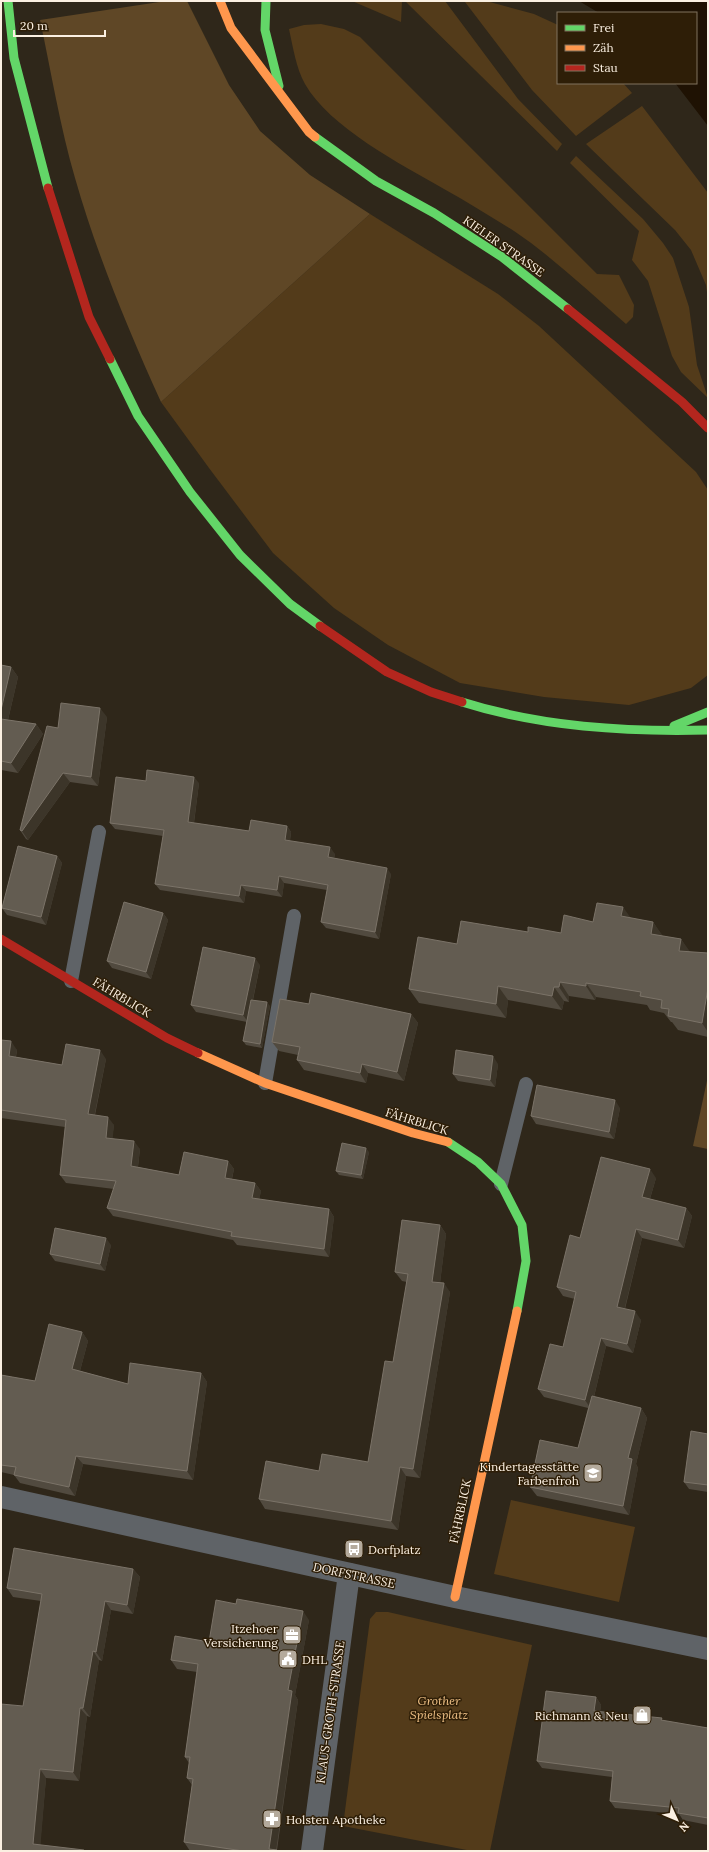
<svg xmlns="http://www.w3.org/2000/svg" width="709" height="1852" viewBox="0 0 709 1852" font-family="Lora,serif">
  <rect width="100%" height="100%" fill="#2f271a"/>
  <g fill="#533b1a">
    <polygon points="352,1 402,1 401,22"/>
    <polygon points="405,1 445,1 518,99 562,144 557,151"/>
    <polygon points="486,1 534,14 558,25 558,83 623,83 632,93 576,136 532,90 465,2"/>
    <path d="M 321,24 L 344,29 L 360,37 L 597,274 L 619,275 L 634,305 L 633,317 L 626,324 C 590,293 554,258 514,231 C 491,217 468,202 444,189 C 402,165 329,127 305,84 C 296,68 293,47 289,29 L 304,25 Z"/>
    <polygon points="642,106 708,193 708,300 706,285 691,250 675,230 586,144"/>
    <polygon points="576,156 643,219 663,243 673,258 689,307 697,365 708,398 681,372 672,356 648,281 632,260 639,231 570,163"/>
    <polygon points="370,214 498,294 539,326 696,472 708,490 708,675 691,688 629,705 544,697 460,683 388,645 334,608 273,553 209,468 161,402"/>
    <polygon points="511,1500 635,1527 619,1602 494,1574"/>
    <polygon points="376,1612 388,1612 532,1645 490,1851 472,1851 343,1826 370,1619"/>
  </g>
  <g fill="#5f4726">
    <path d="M 166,1 L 187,1 L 229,85 L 260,131 L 310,175 L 370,214 L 161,402 C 128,329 97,255 75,178 C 60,127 51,71 40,20 Z"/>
    <polygon points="708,1076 708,1149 693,1146"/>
  </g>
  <polygon fill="#1f1203" points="579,1 708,1 708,126 675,83 696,83 696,13 599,13"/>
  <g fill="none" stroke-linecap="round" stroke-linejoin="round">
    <g stroke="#5f6367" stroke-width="14">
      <polyline points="71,981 99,832"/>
      <polyline points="265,1083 294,916"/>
      <polyline points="501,1184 526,1084"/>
    </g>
    <g stroke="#5f6367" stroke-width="22">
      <polyline points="1,1497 455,1597 708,1649"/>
      <polyline points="312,1851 349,1574"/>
    </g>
    <g stroke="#63d668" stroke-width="9">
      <polyline points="8,1 14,58 48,188"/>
      <polyline points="266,1 265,30 279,86"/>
      <polyline points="315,137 376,181 434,213 502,257 568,309"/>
      <polyline points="110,359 138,416 190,492 240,555 290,604 320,626"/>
      <path d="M 462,702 C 541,727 625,732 708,730"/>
      <polyline points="674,726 708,712"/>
      <polyline points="448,1142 478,1162 501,1184 522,1225 526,1261 517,1311"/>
    </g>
    <g stroke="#ff974d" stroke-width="9">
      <polyline points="220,1 231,28 309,132 315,137"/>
      <polyline points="198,1053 265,1083 413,1133 448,1142"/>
      <polyline points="455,1597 517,1311"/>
    </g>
    <g stroke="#b3261e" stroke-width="9">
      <polyline points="48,188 89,317 110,359"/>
      <polyline points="568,309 682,402 708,428"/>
      <polyline points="320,626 387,672 431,692 462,702"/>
      <polyline points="1,939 167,1038 198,1053"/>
    </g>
  </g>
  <g fill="#514a3f">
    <polygon points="1,665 11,667 18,677 8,720 36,724 43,734 18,773 1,770"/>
    <polygon points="107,717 98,786 70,782 28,840 26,839 20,830 58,728"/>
    <polygon points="146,781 199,783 194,823 249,831 287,826 291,832 290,841 335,854 334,858 391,874 379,939 326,928 321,922 327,890 284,883 282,897 246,891 244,903 160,890 155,884 163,836 115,829 110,823"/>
    <polygon points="57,856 62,863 46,925 7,915 2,908"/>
    <polygon points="163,913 168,920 151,979 112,968 107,961"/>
    <polygon points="631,918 653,922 662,936 681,939 689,952 708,953 708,1037 678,1030 672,1022 671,1022 664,1013 650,1010 647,1005 596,997 595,1000 569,996 569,1002 564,1001 562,1010 508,1000 506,1018 419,1003 409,989 457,944 528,932 561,933 593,922"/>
    <polygon points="260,965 253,1000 270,1006 262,1048 246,1045 243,1041 247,1022 196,1012 191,1005"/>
    <polygon points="309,1004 411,1014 418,1023 404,1081 368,1073 366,1083 304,1070 297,1060 298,1055 279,1051 272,1042"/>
    <polygon points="1,1040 17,1050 16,1057 62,1065 106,1059 95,1115 114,1125 112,1138 140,1149 138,1167 179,1175 228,1161 234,1169 232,1179 255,1183 261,1191 259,1199 329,1209 334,1217 329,1257 237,1245 233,1240 113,1216 107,1208 114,1189 66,1183 60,1175 65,1127 1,1118"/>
    <polygon points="498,1064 495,1087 458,1081 453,1074"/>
    <polygon points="620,1108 614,1139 536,1124 531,1116"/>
    <polygon points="369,1152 363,1179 339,1175 336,1171"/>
    <polygon points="656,1178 650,1199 686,1208 692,1216 684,1248 642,1238 625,1309 641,1320 633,1353 606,1346 594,1397 641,1408 647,1418 636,1464 638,1468 629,1515 537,1496 530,1487 578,1448 588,1408 544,1397 538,1389 563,1347 575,1299 563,1296 557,1287 580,1238"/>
    <polygon points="440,1225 446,1234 440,1283 450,1292 420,1478 406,1476 398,1530 265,1509 259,1499 319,1471 368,1462 393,1362 407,1282 402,1281 395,1272"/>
    <polygon points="111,1245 105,1271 55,1261 50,1254"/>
    <polygon points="82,1332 88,1341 80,1371 128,1384 201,1373 207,1382 193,1480 83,1464 75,1496 20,1483 14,1475 1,1472 1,1375 35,1381"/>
    <polygon points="708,1434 708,1492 689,1489 684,1482"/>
    <polygon points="133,1569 140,1577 133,1614 111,1610 102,1661 99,1660 90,1717 87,1716 79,1781 46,1778 40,1845 1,1851 23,1706 41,1601 13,1597 7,1588"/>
    <polygon points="309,1620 295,1695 298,1700 277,1850 278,1851 190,1851 184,1842 192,1785 187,1778 189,1763 185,1757 197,1672 177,1669 171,1660 209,1642"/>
    <polygon points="596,1697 601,1705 600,1712 664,1721 708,1728 708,1825 683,1820 679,1814 615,1808 610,1801 612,1777 542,1768 537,1761"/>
  </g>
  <g fill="#3c3529">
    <polygon points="11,667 18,677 6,728 1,721 1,710"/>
    <polygon points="100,708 107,717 98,786 91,777"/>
    <polygon points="36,724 43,734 18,773 11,763"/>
    <polygon points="63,773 70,782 28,840 22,831"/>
    <polygon points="194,777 199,783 193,829 188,822"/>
    <polygon points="287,826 291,832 289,846 285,840"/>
    <polygon points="330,847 335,854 333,863 328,857"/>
    <polygon points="57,856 62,863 46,925 41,917"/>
    <polygon points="387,868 391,874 379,939 375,932"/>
    <polygon points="279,876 284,883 282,897 277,890"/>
    <polygon points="241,885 246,891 244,903 239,896"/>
    <polygon points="623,907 633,921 621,916"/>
    <polygon points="163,913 168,920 151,979 146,972"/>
    <polygon points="653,922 663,936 651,934"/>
    <polygon points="681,939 691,953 679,951"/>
    <polygon points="255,958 260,965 248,1022 243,1015"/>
    <polygon points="560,982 569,996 569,1002 559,987"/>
    <polygon points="586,983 596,997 595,1000 586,986"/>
    <polygon points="498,986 508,1000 506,1018 496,1004"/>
    <polygon points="554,987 564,1001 562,1010 552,996"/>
    <polygon points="708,988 708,1032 702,1023"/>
    <polygon points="267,1002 270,1006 262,1048 260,1044"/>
    <polygon points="411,1014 418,1023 404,1081 397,1072"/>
    <polygon points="11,1041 17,1050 14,1064 9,1056"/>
    <polygon points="100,1050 106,1059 93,1122 88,1114"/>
    <polygon points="493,1056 498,1064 495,1087 490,1080"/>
    <polygon points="362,1064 368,1073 366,1083 360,1073"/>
    <polygon points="615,1100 620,1108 614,1139 609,1132"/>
    <polygon points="108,1117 114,1125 112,1146 106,1138"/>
    <polygon points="134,1141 140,1149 137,1174 131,1166"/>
    <polygon points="366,1148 369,1152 363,1179 361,1175"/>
    <polygon points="228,1161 234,1169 230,1186 225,1178"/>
    <polygon points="650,1169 656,1178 648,1205 642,1197"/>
    <polygon points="255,1183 261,1191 258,1207 252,1198"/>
    <polygon points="686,1208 692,1216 684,1248 678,1240"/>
    <polygon points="329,1209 334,1217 329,1257 324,1249"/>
    <polygon points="440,1225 446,1234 439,1291 432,1282"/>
    <polygon points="636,1229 642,1238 623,1315 617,1307"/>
    <polygon points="106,1238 111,1245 105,1271 100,1264"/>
    <polygon points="444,1283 450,1292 420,1478 413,1469"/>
    <polygon points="635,1311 641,1320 633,1353 627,1344"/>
    <polygon points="82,1332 88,1341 78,1378 72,1369"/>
    <polygon points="601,1338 606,1346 591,1409 585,1400"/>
    <polygon points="201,1373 207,1382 193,1480 187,1471"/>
    <polygon points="641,1408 647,1418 636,1464 638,1468 629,1515 623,1506 628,1458"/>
    <polygon points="76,1456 83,1464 75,1496 69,1487"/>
    <polygon points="400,1467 406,1476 398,1530 391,1521"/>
    <polygon points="133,1569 140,1577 133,1614 127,1605"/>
    <polygon points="105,1601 111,1610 102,1661 96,1652"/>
    <polygon points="303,1611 309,1620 295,1695 298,1700 276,1851 269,1849 288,1690"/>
    <polygon points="93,1651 99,1660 90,1717 83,1708"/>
    <polygon points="596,1697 601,1705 599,1718 594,1711"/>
    <polygon points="80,1708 87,1716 79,1781 73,1772"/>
    <polygon points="40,1769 46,1778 40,1851 33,1844"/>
  </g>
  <g fill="#635c51" stroke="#7b7368">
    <polygon points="1,665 11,667 1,710"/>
    <polygon points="61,703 100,708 91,777 63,773 22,831 20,830 47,726 58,728"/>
    <polygon points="1,719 36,724 11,763 1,761"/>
    <polygon points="147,770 194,777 188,822 249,831 251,820 287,826 285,840 330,847 328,857 387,868 375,932 321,922 328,885 279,876 277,890 241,885 239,896 155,884 164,830 110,823 116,777 146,781"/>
    <polygon points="18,846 57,856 41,917 2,908"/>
    <polygon points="124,902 163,913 146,972 107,961"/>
    <polygon points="597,903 623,907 621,916 653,922 651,934 681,939 679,951 708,953 708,988 702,1023 668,1016 669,1009 661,1008 662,1000 640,996 641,992 586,983 586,986 560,982 559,987 554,987 552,996 498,986 496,1004 409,989 418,937 457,944 461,921 528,932 528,927 561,933 564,915 593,922"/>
    <polygon points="203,947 255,958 243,1015 191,1005"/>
    <polygon points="311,993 411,1014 397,1072 362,1064 360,1073 297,1060 300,1047 272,1042 280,999 309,1004"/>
    <polygon points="251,1000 267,1002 260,1044 243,1041"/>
    <polygon points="1,1040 11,1041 9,1056 62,1065 66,1044 100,1050 88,1114 108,1117 106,1138 134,1141 131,1166 179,1175 184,1152 228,1161 225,1178 255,1183 252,1198 329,1209 324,1249 231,1236 232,1232 107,1208 116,1181 60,1175 66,1120 1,1110"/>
    <polygon points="456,1050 493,1056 490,1080 453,1074"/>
    <polygon points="537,1085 615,1100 609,1132 531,1116"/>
    <polygon points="342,1143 366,1148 361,1175 336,1171"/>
    <polygon points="601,1157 650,1169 642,1197 686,1208 678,1240 636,1229 617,1307 635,1311 627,1344 601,1338 585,1400 538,1389 550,1344 563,1347 576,1292 557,1287 570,1235 580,1238"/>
    <polygon points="402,1220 440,1225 432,1282 444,1283 413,1469 400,1467 391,1521 259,1499 266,1461 319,1471 322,1454 368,1462 385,1361 393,1362 408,1274 395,1272"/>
    <polygon points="55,1228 106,1238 100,1264 50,1254"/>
    <polygon points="49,1324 82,1332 72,1369 128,1384 130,1363 201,1373 187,1471 76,1456 69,1487 14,1475 16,1467 1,1465 1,1375 35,1381"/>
    <polygon points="592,1396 641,1408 628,1458 632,1459 623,1506 530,1487 540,1440 578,1448"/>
    <polygon points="691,1431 708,1434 708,1485 684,1482"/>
    <polygon points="14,1548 133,1569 127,1605 105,1601 96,1652 93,1651 83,1708 80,1708 73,1772 40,1769 33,1844 84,1850 84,1851 1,1851 1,1704 23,1706 42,1594 7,1588"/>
    <polygon points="237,1599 303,1611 288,1690 292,1691 269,1849 277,1850 276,1851 243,1851 184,1842 193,1779 187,1778 190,1757 185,1757 198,1664 171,1660 175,1636 209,1642 216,1600 236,1604"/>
    <polygon points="546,1691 596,1697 594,1711 662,1718 661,1720 708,1728 708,1818 678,1813 679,1808 610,1801 613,1771 537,1761"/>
  </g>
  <defs>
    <symbol id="school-square" viewBox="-11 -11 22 22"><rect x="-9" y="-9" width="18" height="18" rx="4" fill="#b4aa9c" stroke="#2e1e07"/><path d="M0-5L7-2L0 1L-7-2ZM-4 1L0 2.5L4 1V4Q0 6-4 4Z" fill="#fff"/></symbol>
    <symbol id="bus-square" viewBox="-11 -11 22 22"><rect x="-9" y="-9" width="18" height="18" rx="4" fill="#b4aa9c" stroke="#2e1e07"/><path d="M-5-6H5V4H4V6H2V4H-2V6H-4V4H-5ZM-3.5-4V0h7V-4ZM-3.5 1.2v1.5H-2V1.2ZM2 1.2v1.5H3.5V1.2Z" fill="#fff"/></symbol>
    <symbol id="office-square" viewBox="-11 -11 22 22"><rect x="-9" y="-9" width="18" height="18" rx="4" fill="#b4aa9c" stroke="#2e1e07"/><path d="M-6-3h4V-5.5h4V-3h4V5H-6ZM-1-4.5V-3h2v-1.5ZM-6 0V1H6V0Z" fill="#fff"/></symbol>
    <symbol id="civic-square" viewBox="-11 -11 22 22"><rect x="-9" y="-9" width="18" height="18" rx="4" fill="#b4aa9c" stroke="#2e1e07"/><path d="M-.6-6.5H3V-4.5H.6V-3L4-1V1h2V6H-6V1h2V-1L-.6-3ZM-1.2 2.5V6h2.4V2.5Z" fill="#fff"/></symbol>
    <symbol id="shop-square" viewBox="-11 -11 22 22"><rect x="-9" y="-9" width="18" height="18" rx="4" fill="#b4aa9c" stroke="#2e1e07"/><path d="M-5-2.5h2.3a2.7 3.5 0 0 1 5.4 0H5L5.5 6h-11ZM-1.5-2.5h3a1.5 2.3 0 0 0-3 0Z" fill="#fff"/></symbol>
    <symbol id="pharmacy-square" viewBox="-11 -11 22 22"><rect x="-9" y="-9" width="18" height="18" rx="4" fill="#b4aa9c" stroke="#2e1e07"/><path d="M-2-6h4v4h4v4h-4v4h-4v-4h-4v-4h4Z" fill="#fff"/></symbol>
  </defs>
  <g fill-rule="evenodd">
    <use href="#school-square" x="582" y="1462" width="22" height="22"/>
    <use href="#bus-square" x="343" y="1538" width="22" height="22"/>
    <use href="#office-square" x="281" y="1624" width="22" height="22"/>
    <use href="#civic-square" x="277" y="1648" width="22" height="22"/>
    <use href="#shop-square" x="631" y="1704" width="22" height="22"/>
    <use href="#pharmacy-square" x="261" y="1808" width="22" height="22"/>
  </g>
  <g text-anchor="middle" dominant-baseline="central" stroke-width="3" stroke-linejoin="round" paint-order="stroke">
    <g font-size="12" fill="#fbf0e2" stroke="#2e1e07">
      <text transform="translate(504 246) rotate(35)">KIELER STRASSE</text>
      <text transform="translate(122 997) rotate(31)">FÄHRBLICK</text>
      <text transform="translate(417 1121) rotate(17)">FÄHRBLICK</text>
      <text transform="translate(460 1511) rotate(-78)">FÄHRBLICK</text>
      <text transform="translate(354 1575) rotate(12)">DORFSTRASSE</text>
      <text transform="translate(330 1712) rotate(-82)">KLAUS-GROTH-STRASSE</text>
    </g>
    <g font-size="12" fill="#fbf0e2" stroke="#2e1e07" text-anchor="end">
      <text x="579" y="1466">Kindertagesstätte<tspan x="579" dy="14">Farbenfroh</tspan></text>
      <text x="368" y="1549" text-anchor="start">Dorfplatz</text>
      <text x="278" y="1628">Itzehoer<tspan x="278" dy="14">Versicherung</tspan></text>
      <text x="302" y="1659" text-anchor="start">DHL</text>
      <text x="628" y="1715">Richmann &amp; Neu</text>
      <text x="286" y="1819" text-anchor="start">Holsten Apotheke</text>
    </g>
    <g font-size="12" font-style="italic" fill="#f1c287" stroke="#2e1e07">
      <text x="439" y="1700">Grother<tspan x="439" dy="14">Spielsplatz</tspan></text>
    </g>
  </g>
  <rect width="709" height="1852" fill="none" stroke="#fbf0e2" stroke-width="4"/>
  <rect x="557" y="12" width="140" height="72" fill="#2e1e07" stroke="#80725f"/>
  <rect x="565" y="25" width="20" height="6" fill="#63d668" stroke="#80725f"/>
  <text x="593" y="32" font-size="12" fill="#fbf0e2">Frei</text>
  <rect x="565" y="45" width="20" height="6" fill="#ff974d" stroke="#80725f"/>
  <text x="593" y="52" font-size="12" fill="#fbf0e2">Zäh</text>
  <rect x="565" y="65" width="20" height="6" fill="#b3261e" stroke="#80725f"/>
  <text x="593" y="72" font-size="12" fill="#fbf0e2">Stau</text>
  <g transform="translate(677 1820) rotate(134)" stroke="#2e1e07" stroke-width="3" paint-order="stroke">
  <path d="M0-3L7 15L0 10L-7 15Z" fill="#fbf0e2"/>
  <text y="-6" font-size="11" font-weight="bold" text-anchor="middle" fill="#fbf0e2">N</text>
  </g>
  <path d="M14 30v6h91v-6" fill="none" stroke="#fbf0e2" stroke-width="2"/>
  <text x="20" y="30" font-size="12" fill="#fbf0e2" stroke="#2e1e07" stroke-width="3" paint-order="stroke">20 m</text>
</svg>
